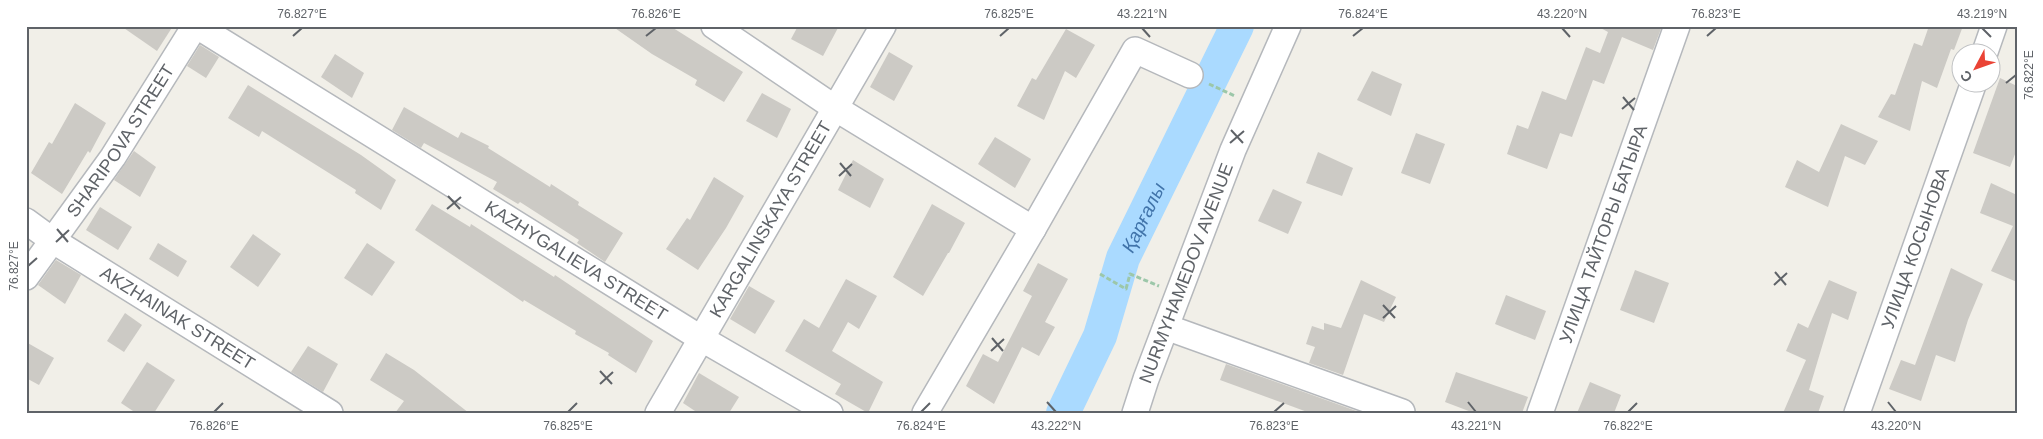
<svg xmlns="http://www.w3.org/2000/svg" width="2043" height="439" viewBox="0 0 2043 439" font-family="Helvetica,sans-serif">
  <rect width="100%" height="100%" fill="#f1efe8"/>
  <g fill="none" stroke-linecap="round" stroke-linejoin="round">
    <path stroke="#aadaff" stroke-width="34" id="s1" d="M 1063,413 L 1100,336 L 1123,258 L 1237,26"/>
  </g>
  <g fill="#cccac5">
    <polygon points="121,26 173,26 157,51"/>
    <polygon points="612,26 670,26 743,72 724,102 695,85 697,80 652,54"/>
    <polygon points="798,26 839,26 823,56 791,39"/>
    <polygon points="1597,26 1662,26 1653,50 1622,37 1604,84 1593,80 1572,137 1560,133 1547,169 1507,154 1517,125 1528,129 1542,91 1566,100 1586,47 1600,53 1608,32"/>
    <polygon points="1929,26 1963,26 1954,50 1951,49 1937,88 1922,81 1910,131 1878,117 1891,94 1895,95 1914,43 1922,46"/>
    <polygon points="1066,29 1095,45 1076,78 1065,71 1044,120 1017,106 1032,78 1036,80"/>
    <polygon points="200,45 219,57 206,78 187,66"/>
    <polygon points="889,52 913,66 894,101 870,87"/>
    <polygon points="335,54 364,73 352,98 321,77"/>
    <polygon points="1372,71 1402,84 1391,116 1357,100"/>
    <polygon points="2000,78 2017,86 2017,149 2010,167 1973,153"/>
    <polygon points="248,85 361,155 396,180 381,210 355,193 356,190 262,131 259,137 228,118"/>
    <polygon points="762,93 791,109 777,138 746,121"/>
    <polygon points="75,103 106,123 90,153 88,151 62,194 31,173 49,142 52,144"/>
    <polygon points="404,107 458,138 461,132 489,146 488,148 550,187 551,184 579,202 578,205 623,233 605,262 577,243 579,240 520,202 518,204 493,189 497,182 424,143 421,148 392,130"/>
    <polygon points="1841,124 1878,141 1865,165 1845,156 1828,207 1785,187 1797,160 1819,172"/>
    <polygon points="1416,133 1445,144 1430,184 1401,173"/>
    <polygon points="995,137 1031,159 1015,188 978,164"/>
    <polygon points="134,151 156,167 140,197 114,180"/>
    <polygon points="1318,152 1353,168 1342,196 1306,183"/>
    <polygon points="853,160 884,179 870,208 838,190"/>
    <polygon points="714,177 744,196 726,228 698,270 666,249 687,218 690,220"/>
    <polygon points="1991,183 2017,195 2017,282 1991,271 2013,226 1980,213"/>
    <polygon points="1273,189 1302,202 1288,234 1258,221"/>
    <polygon points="432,204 470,227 471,224 554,277 555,275 653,341 636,373 608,355 609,353 575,334 576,331 524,300 523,302 415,230"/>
    <polygon points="932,204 965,223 949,253 948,253 923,296 893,277"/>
    <polygon points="100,207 132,227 118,250 86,230"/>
    <polygon points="253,234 281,254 258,287 230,267"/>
    <polygon points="158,243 187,261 178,277 149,259"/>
    <polygon points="367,243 395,262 372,296 344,278"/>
    <polygon points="56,260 81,275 65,304 38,285"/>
    <polygon points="1038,263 1068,279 1045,322 1055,327 1039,356 1022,347 994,404 966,386 983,354 998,362 1032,296 1023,291"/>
    <polygon points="1951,268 1983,284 1968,320 1955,362 1936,355 1921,401 1889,389 1901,360 1915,365"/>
    <polygon points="1635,270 1669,283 1654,323 1620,310"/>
    <polygon points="846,279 877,296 859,329 848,322 832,351 883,382 868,413 835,394 841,384 785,351 804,319 819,328"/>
    <polygon points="1361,280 1396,297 1384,322 1364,314 1343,375 1309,363 1315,347 1306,344 1312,326 1324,330 1324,323 1341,328"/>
    <polygon points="1829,280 1857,292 1848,320 1832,313 1809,390 1824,396 1818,413 1783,413 1806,360 1786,351 1798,323 1808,328"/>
    <polygon points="749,286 775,301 755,334 730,319"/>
    <polygon points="1506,295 1546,311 1535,340 1495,324"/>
    <polygon points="125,313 142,325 124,352 107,341"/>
    <polygon points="26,342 54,358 39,385 26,378"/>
    <polygon points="308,346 338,364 323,392 291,372"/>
    <polygon points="386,353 414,370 469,413 395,413 404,401 370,380"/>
    <polygon points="147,362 175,380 154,413 136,413 121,403"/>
    <polygon points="1226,364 1362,413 1310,413 1220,380"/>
    <polygon points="1456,372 1528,397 1522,413 1474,413 1445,402"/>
    <polygon points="699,373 739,397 729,413 698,413 683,403"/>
    <polygon points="1590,382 1621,395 1614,413 1577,413"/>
  </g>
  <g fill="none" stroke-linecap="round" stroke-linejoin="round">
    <defs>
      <g id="minor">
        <path id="s2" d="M 197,26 L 702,339 L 830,413"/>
        <polyline points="714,26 835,108 1033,229"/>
        <polyline points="1985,52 1994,26"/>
        <path id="s3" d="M 26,221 L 52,240 L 330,413"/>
        <path id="s4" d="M 26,277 L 113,157 L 195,26"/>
        <polyline points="1166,327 1402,412"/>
        <path id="s5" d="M 658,413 L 883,26"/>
        <polyline points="925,413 1033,229 1135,50 1190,75"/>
        <path id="s6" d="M 1135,413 L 1146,379 L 1233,150 L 1288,26"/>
        <path id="s7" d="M 1540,413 L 1677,26"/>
        <path id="s8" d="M 1857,413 L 1974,82"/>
      </g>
    </defs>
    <use href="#minor" stroke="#b5b8bc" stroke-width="28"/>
    <g stroke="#9cc7a9" stroke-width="3" stroke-dasharray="5 2.5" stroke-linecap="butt">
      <polyline points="1209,84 1235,96"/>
      <polyline points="1100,274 1126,289 1130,274 1159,286"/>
    </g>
    <use href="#minor" stroke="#fff" stroke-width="25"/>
  </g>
  <path fill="none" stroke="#5f6368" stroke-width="2" d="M 1142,28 L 1150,37M 1562,28 L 1570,37M 1982,28 L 1991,37M 293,36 L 302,28M 646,36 L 656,28M 1000,36 L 1009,28M 1353,36 L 1363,28M 1707,36 L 1716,28M 2006,83 L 2016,75M 1623,97 L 1634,110M 1622,109 L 1635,98M 1231,130 L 1243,143M 1230,143 L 1244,131M 840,163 L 851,176M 839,176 L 852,164M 448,196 L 460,209M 447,209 L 461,197M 57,229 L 68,242M 56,242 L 69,230M 28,266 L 37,258M 1775,272 L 1786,285M 1774,285 L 1787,273M 1383,305 L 1395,318M 1383,318 L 1396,306M 992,338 L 1003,351M 991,351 L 1004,339M 600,371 L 612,384M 600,384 L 613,372M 1047,402 L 1056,412M 1468,402 L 1476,412M 1888,402 L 1896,412M 214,412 L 223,403M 568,412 L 577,403M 921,412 L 930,403M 1274,412 L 1284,403M 1628,412 L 1637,403"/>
  <g text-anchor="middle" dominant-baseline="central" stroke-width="4.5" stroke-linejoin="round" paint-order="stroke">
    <g font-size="18" fill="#5f6368" stroke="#fff">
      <text stroke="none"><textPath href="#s4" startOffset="166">SHARIPOVA STREET</textPath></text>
      <text stroke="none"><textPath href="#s5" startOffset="224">KARGALINSKAYA STREET</textPath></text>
      <text stroke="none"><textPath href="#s7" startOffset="190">УЛИЦА ТАЙТОРЫ БАТЫРА</textPath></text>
      <text stroke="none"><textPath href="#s8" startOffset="175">УЛИЦА КОСЫНОВА</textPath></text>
      <text stroke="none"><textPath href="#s2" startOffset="446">KAZHYGALIEVA STREET</textPath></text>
      <text stroke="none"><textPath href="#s6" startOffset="149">NURMYHAMEDOV AVENUE</textPath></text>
      <text stroke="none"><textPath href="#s3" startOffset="180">AKZHAINAK STREET</textPath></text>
    </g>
    <g font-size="19" font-style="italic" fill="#4174aa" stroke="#fff">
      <text stroke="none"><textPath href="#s1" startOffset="212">Қарғалы</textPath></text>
    </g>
  </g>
  <rect width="2043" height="439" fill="none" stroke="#ffffff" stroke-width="55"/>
  <g transform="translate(1976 68) rotate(229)"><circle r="24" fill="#ffffff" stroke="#bfc1c3"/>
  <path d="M0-4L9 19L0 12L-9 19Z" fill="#ea4335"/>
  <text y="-8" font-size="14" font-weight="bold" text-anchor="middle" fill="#5f6368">С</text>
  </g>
  <rect x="28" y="28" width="1988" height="384" fill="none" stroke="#5f6368" stroke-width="2"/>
  <g font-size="12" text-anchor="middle" fill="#5f6368">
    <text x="302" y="18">76.827°E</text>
    <text x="656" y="18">76.826°E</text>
    <text x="1009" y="18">76.825°E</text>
    <text x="1142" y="18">43.221°N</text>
    <text x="1363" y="18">76.824°E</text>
    <text x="1562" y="18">43.220°N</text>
    <text x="1716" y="18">76.823°E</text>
    <text x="1982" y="18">43.219°N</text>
    <text transform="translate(2029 75) rotate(-90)" y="4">76.822°E</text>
    <text transform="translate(14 266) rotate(-90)" y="4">76.827°E</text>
    <text x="214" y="430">76.826°E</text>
    <text x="568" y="430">76.825°E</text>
    <text x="921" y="430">76.824°E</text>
    <text x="1056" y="430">43.222°N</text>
    <text x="1274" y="430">76.823°E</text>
    <text x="1476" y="430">43.221°N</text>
    <text x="1628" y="430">76.822°E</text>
    <text x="1896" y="430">43.220°N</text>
  </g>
</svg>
